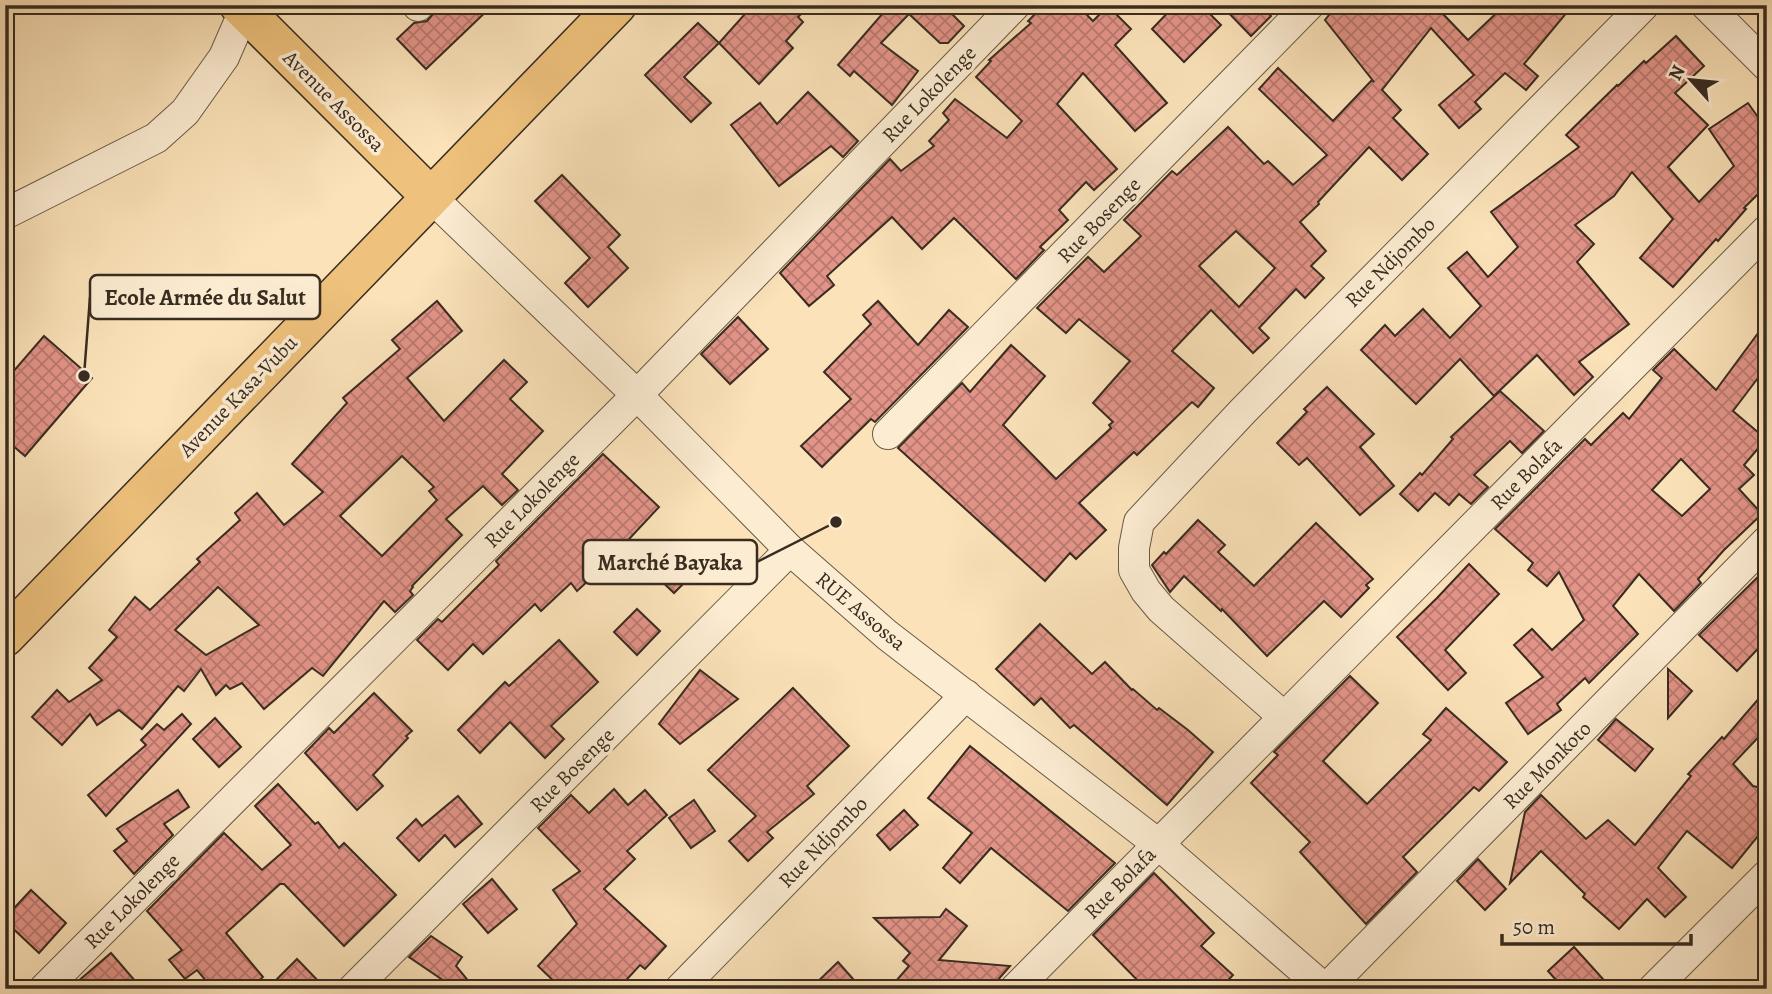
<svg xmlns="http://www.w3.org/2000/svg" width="1772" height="994" viewBox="0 0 1772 994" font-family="Alegreya,serif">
  <defs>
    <pattern id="building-cross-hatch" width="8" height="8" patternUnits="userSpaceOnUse" patternTransform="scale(1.75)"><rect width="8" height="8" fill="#e39488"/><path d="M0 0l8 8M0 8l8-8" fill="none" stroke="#b9796f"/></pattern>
  </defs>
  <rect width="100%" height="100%" fill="#fbe2b9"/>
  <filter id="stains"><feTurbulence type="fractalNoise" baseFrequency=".00286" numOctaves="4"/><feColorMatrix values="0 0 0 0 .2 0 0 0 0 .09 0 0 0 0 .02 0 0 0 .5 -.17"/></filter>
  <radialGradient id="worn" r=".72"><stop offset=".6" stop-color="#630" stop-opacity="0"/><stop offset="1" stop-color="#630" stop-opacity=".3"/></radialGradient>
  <g fill="url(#building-cross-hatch)" stroke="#382c21" stroke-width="2" fill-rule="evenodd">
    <polygon points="436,5 493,5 426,69 397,39 414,23 427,21 433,14"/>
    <polygon points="753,5 810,5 798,17 803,22 786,41 793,48 759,84 719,43"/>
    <polygon points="890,5 943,5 964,26 948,43 940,43 909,14 881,43 918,71 892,105 854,71 850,76 838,65"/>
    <polygon points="1044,5 1077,5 1093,21 1108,6 1131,29 1115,45 1167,103 1135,131 1083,73 1057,104 1117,169 1094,190 1086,182 1059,210 1068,220 1040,247 1044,250 1016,279 954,218 922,249 892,217 827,276 834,285 809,306 780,273 890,159 901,171 934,146 929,141 949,120 943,113 955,99 1007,138 1022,121 976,77 991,61 989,60 1031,23 1028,21"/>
    <polygon points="1175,5 1201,5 1221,25 1184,62 1152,29"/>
    <polygon points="1221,5 1261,5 1271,16 1251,36"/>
    <path d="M 1337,5 L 1450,5 L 1444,15 L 1468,40 L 1505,5 L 1573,5 L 1524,64 L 1538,76 L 1526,90 L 1505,73 L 1475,102 L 1481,109 L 1459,128 L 1439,105 L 1474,75 L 1431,28 L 1382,90 L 1401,110 L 1393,118 L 1428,154 L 1402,180 L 1369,147 L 1318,202 L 1319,204 L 1300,222 L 1326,251 L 1311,266 L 1324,278 L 1305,298 L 1296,289 L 1259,328 L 1269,338 L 1253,353 L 1211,310 L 1172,351 L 1214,388 L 1198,407 L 1192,402 L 1137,455 L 1134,452 L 1079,503 L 1106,530 L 1076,559 L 1070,553 L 1045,581 L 898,448 L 962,383 L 970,392 L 1011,345 L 1045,376 L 1003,425 L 1056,479 L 1111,428 L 1109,425 L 1113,422 L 1093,403 L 1130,361 L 1079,319 L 1066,333 L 1037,308 L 1088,257 L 1104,272 L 1141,236 L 1124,220 L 1172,171 L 1177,175 L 1228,127 L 1264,164 L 1268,161 L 1293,185 L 1327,155 L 1259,89 L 1278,68 L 1333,121 L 1372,80 L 1374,82 L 1325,20 ZM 1236,231 L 1275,268 L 1239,307 L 1199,266 Z"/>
    <polygon points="698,23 719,43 684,77 711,103 691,122 645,75"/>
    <polygon points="1676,36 1704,66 1675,93 1708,125 1668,167 1699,202 1734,166 1709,129 1748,103 1767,130 1767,185 1744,208 1746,209 1718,241 1716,239 1673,287 1640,258 1673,219 1632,172 1614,196 1575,225 1594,244 1577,262 1629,324 1579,362 1593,377 1574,395 1537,355 1494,396 1460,359 1416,404 1361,350 1385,325 1395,336 1423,309 1450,338 1481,306 1448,268 1467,252 1488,277 1518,247 1491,212 1579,147 1566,135 1617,85 1618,86 1644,61 1646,63"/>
    <polygon points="808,92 858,141 843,157 831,146 779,186 731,125 760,103 777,124"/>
    <polygon points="562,175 620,235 608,247 628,268 588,307 565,283 590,258 535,201"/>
    <path d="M 437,301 L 462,331 L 407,378 L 444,421 L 504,360 L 527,382 L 510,399 L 543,431 L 502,474 L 518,490 L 502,505 L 483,486 L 446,519 L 462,535 L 412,586 L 413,587 L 410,591 L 413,595 L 395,612 L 384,601 L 323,676 L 312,668 L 264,709 L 242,683 L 230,689 L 226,685 L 216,695 L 201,669 L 184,691 L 178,686 L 142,729 L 119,710 L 97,725 L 90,714 L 62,745 L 32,717 L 57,690 L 69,702 L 102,680 L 89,668 L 117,637 L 109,630 L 135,597 L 150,610 L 200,562 L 197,559 L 240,520 L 235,513 L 257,493 L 284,525 L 323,492 L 292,464 L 347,403 L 343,398 L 400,349 L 392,340 ZM 402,456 L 434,487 L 429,491 L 437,500 L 382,556 L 340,516 ZM 218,587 L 259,625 L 206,655 L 175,630 Z"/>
    <polygon points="878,301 918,345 949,310 968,327 875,422 871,419 822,467 801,446 851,399 824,372 871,324 863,315"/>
    <polygon points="738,317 768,349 730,384 701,354"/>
    <path d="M 1767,321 L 1767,366 L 1733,411 L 1766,439 L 1744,465 L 1754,475 L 1739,489 L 1762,514 L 1724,550 L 1698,579 L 1701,583 L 1674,611 L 1639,574 L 1613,606 L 1638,634 L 1589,683 L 1585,678 L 1557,704 L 1561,710 L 1528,734 L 1506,703 L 1543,677 L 1514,645 L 1532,629 L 1552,650 L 1584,620 L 1559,572 L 1547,586 L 1528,570 L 1533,563 L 1495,529 L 1585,439 L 1591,445 L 1623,413 L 1629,419 L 1662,378 L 1653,370 L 1674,349 L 1716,390 ZM 1681,459 L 1710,489 L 1682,516 L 1652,490 Z"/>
    <polygon points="44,336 92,378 25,456 5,439 5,381"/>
    <polygon points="1327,387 1374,434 1360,447 1394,486 1360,515 1307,458 1299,465 1277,443 1307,412 1304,409"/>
    <polygon points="1500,391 1544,431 1522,453 1510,441 1474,475 1488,487 1471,504 1459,494 1449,505 1435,493 1418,511 1400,494 1420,473 1422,475 1453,439 1451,437"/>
    <polygon points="603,454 659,507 603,567 577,591 571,583 541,611 535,604 483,654 473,644 448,670 417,640 438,619 442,622 499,565 496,561"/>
    <polygon points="1198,520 1225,545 1218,552 1254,586 1316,523 1373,579 1366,585 1369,588 1341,617 1324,601 1267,656 1222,609 1221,611 1184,576 1170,592 1152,565 1164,552 1166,554"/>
    <polygon points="685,545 704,563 674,593 656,576"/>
    <polygon points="1469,564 1499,594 1445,650 1466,673 1448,690 1397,637 1437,598"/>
    <polygon points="1767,568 1767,639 1737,671 1699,635"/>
    <polygon points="637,609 660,631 637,655 614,632"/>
    <polygon points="1040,624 1092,674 1105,662 1132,690 1133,689 1157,710 1159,708 1188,730 1213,752 1167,805 1074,725 1070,728 1041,698 1034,705 996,669"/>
    <polygon points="559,640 598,682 551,726 564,739 545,758 510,722 480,753 458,730 505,682 509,686"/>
    <polygon points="1668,669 1692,691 1668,718"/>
    <polygon points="700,670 738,699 680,744 659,724"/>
    <polygon points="1350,676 1378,703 1323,761 1367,804 1431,740 1423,734 1446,708 1507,762 1479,791 1474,787 1403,857 1417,872 1366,924 1300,852 1310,842 1251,783 1278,755 1274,752"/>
    <polygon points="793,688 849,746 807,786 814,794 767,832 773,838 748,861 729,841 756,816 708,770"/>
    <polygon points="1767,689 1767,728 1733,764 1753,786 1767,789 1767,825 1732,868 1687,831 1658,868 1686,897 1665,917 1647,899 1619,929 1583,897 1585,894 1541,851 1510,883 1525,812 1541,795 1586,839 1608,820 1635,845 1691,776 1688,774 1722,737 1724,739"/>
    <polygon points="374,693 412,731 406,736 408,738 373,775 383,786 357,810 305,753 329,728 334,733"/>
    <polygon points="182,714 191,724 106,816 88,795 146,745 141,740 157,724 164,730"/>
    <polygon points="215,718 241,747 219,767 193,739"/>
    <polygon points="1616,719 1653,749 1635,771 1598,740"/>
    <polygon points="970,746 1115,863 1068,911 991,848 960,883 943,868 972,833 928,798"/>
    <polygon points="278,784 315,824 318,822 339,848 344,843 396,895 344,946 284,884 280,884 226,933 263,977 249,989 213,989 197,970 185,979 169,960 182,950 147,911 224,833 262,870 291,845 255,806"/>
    <polygon points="614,789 628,805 645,790 667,815 627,851 635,859 604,889 666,946 645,969 640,965 618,989 562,989 538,966 577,924 553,890 580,871 538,828 571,795 589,813"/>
    <polygon points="178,790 189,807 164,824 173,835 134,874 114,851 127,841 117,829"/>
    <polygon points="458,796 482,824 455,847 445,835 419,861 397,838 416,819 422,826"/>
    <polygon points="694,800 715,831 691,848 669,818"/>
    <polygon points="904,810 918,825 890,850 877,835"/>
    <polygon points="1478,859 1506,889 1485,910 1457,881"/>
    <polygon points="1154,873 1214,933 1201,946 1233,975 1220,989 1146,989 1093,935"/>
    <polygon points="492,879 517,909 488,933 463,904"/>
    <polygon points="31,890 66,923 39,953 5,921 5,918"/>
    <polygon points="946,909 967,926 939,960 1010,966 990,989 889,989 909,966 903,961 910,953 874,918 940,917"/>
    <polygon points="431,936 462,957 456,966 475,989 456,989 409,957"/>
    <polygon points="1574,947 1612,989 1564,989 1548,971"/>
    <polygon points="111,953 142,989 69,989"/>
    <polygon points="297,959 326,989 267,989"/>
    <polygon points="838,962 862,989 810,989"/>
  </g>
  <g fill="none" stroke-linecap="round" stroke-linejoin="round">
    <defs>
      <g id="minor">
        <polyline points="1706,5 1767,66"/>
        <polyline points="418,6 418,5"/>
        <polyline points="430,196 637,395 790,550 887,635 1158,844 1325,989"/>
        <polyline points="5,214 156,138 185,112 224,57 244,11 250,5"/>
        <polyline points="888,434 1309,5"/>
        <polyline points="1284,717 1161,609 1146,591 1134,570 1134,548 1139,522 1243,411 1644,5"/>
        <polyline points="44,989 637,395 1015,5"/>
        <polyline points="353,989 790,550"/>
        <polyline points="680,989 966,695"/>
        <polyline points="1015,989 1767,230"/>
        <polyline points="1326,989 1767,541"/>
        <polyline points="1653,989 1767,875"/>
      </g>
      <g id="major">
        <polyline points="239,5 430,196"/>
        <polyline points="5,637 617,5"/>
      </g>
    </defs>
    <use href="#minor" stroke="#695a47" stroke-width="32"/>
    <use href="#major" stroke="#382c21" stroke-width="41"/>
    <use href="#minor" stroke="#fcecd2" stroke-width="30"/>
    <use href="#major" stroke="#eec17c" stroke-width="38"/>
  </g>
  <g text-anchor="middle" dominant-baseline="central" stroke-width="7" stroke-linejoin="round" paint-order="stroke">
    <g font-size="21" fill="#382c21" stroke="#fcecd2">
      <text transform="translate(929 94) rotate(-46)">Rue Lokolenge</text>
      <text transform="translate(334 101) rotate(45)">Avenue Assossa</text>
      <text transform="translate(1099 220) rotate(-46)">Rue Bosenge</text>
      <text transform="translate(1390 262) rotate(-45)">Rue Ndjombo</text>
      <text transform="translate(238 396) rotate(-46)">Avenue Kasa-Vubu</text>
      <text transform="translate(1526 474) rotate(-45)">Rue Bolafa</text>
      <text transform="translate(532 500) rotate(-45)">Rue Lokolenge</text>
      <text transform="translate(861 611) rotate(40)">RUE Assossa</text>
      <text transform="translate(1547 765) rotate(-45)">Rue Monkoto</text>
      <text transform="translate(572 770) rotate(-45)">Rue Bosenge</text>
      <text transform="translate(823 842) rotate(-46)">Rue Ndjombo</text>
      <text transform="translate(1120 883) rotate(-45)">Rue Bolafa</text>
      <text transform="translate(132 901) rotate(-45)">Rue Lokolenge</text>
    </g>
  </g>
  <path fill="none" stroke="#382c21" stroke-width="2.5" d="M84 376L90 297M836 522L757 562"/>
  <g fill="#382c21" stroke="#fcecd2" stroke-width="2.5">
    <circle cx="84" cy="376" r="7"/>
    <circle cx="836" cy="522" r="7"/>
  </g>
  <g fill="#fcecd2" stroke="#382c21" stroke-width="2.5">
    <rect x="90" y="275" width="230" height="44" rx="7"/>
    <rect x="583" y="540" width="174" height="44" rx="7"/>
  </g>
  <g font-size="23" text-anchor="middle" font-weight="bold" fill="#382c21">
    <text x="205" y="305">Ecole Armée du Salut</text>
    <text x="670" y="570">Marché Bayaka</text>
  </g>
  <rect width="1772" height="994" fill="none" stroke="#fbe2b9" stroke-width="28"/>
  <rect x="7" y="7" width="1758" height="980" fill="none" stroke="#382c21" stroke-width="3.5"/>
  <rect x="14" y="14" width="1744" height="966" fill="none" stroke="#382c21" stroke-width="2"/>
  <g transform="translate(1691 80) rotate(297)" stroke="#fcecd2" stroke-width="5" paint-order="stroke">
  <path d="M0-5L12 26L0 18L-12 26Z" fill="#382c21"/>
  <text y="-10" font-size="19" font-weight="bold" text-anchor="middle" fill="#382c21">N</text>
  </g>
  <path d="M1502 934v10h189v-10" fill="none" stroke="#382c21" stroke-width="3.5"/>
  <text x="1513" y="934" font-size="21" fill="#382c21" stroke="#fcecd2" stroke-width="5" paint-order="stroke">50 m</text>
  <rect width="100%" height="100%" filter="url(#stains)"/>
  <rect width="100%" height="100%" fill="url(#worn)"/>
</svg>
